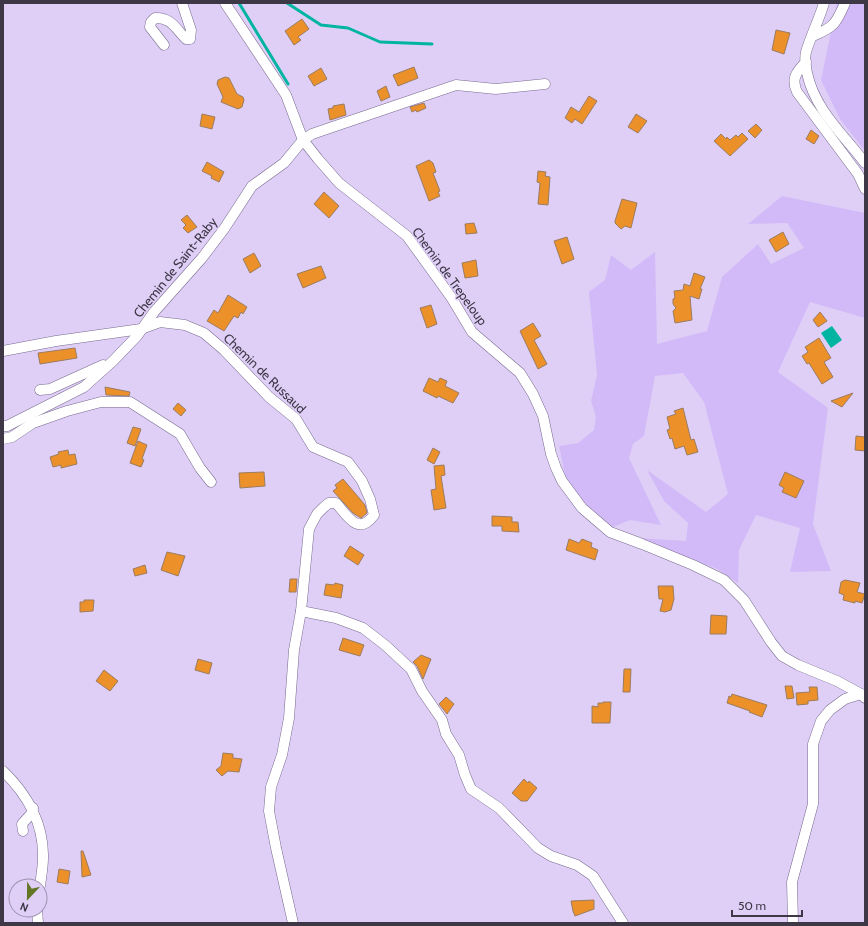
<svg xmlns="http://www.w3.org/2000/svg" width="868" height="926" viewBox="0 0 868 926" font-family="Cabin,sans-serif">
  <rect width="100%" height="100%" fill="#dfcff7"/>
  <g fill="#d2baf8">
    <polygon points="837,3 865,3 865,151 840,119 821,80"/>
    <polygon points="782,196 865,213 865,318 810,302 778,372 828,408 813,524 831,571 790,572 800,528 756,515 739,550 738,583 717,569 638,538 686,541 688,523 664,501 647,470 706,512 728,494 704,402 683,373 655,376 644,436 633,444 629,458 661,525 630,520 611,528 579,497 565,475 559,446 578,443 594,430 596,417 591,401 597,375 589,292 605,280 611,255 631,270 655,252 657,344 707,331 722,277 758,244 771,264 804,248 787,223 748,224"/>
  </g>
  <polygon fill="#00b4a2" points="832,326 842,340 831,348 821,333"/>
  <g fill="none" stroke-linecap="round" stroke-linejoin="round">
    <g stroke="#00b4a2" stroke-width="3">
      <polyline points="239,3 288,84"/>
      <polyline points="287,3 321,25 348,28 380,42 432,44"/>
    </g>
  </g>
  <g fill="#ec902a" stroke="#9c7c60">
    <polygon points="302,19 309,29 298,37 301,40 294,45 285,31"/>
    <polygon points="776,30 790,33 784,54 772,50"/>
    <polygon points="414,67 418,78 398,86 393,75"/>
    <polygon points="321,68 327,79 314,86 308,76"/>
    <polygon points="225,77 229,78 237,94 243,97 244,100 242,107 238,109 221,102 223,97 217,84 218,80"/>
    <polygon points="386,86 390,97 381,101 377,91"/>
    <polygon points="589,96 597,101 582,124 575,119 572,123 565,118 571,107 579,112"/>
    <polygon points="424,103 426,108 417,112 416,110 412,112 410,107"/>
    <polygon points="344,104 346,115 330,120 328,109 333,108 333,106"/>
    <polygon points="202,114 215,117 212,129 200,126"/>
    <polygon points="636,114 647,121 638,133 628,127"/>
    <polygon points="756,124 762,130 755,138 748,131"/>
    <polygon points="811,130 819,136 814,144 806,139"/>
    <polygon points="742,133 748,139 730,156 714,141 721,134 726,139 727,137 730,140 736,135 738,137"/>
    <polygon points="429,160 433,163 436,172 433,173 440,191 438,192 440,196 429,201 416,166"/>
    <polygon points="207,162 224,172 219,182 211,178 212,176 202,171"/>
    <polygon points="538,171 546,172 545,176 550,177 548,205 538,204 540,183 537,182"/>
    <polygon points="324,192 339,206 329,218 314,204"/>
    <polygon points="622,199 637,203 631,228 625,226 621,229 615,223 615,221"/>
    <polygon points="187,215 197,227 188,233 183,228 186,225 181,220"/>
    <polygon points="474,223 477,233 466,234 465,224"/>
    <polygon points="783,232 789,244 776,252 769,240"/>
    <polygon points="567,237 574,259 562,264 554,241"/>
    <polygon points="254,253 261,266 250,273 243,259"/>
    <polygon points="476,260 478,276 465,278 462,263"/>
    <polygon points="321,266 326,278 303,288 297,274"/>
    <polygon points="694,273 705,277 700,289 702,289 699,299 690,296 692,320 675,323 673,311 676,308 673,304 673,299 675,298 674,291 683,290 684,284 690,286"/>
    <polygon points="228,295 247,307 243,314 241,312 238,318 234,316 224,331 207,321 214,310 218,313"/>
    <polygon points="431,305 437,324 427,328 420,308"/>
    <polygon points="820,312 827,321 818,327 813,320"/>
    <polygon points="533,323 541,336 534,340 547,364 538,369 520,331"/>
    <polygon points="819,338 831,358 824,362 833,377 822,384 809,363 807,364 802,356 808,352 805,347"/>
    <polygon points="75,348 77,358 40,364 38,353"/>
    <polygon points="429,378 438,382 440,378 447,381 445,386 459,393 453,403 438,396 437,398 423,391"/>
    <polygon points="105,387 130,392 129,396 106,395"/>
    <polygon points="853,393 842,407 831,401"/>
    <polygon points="178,403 186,410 181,416 173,409"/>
    <polygon points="683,408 691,440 694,439 698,452 687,455 684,446 675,449 672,438 670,439 667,430 670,429 667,417 676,414 674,411"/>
    <polygon points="133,427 141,429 135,446 127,443"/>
    <polygon points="856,436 865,437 865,451 855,450"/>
    <polygon points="138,441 147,445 142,459 144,460 141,467 130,463"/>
    <polygon points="433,448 440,452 434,464 427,460"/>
    <polygon points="68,450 69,455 75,454 77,464 61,468 61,465 53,467 50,457 59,454 58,452"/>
    <polygon points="444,465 445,475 441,476 446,508 434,510 431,490 436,489 434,466"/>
    <polygon points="264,472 265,486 240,488 239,473"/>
    <polygon points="785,472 804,481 796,498 782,492 784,488 779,485"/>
    <polygon points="343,479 365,505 367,513 361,518 353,513 333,491 337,488 335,485"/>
    <polygon points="492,516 512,517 512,522 518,522 519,532 502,531 502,526 492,526"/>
    <polygon points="569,539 579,543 582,539 592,543 591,547 598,550 595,560 566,550"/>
    <polygon points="350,546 364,555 358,565 344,556"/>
    <polygon points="167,552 185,556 178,576 161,570"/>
    <polygon points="145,565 147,573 135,576 133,569"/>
    <polygon points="290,579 297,579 296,592 289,592"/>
    <polygon points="845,580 860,583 857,592 865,594 862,603 855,601 855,603 843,600 844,595 839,593 841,582"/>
    <polygon points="335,583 343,585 341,598 324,595 326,584 334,585"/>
    <polygon points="658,586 673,586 674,599 671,610 665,612 660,611 663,599 659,599"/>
    <polygon points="84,600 94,600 93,611 80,612 80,602 84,602"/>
    <polygon points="711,615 727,616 726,634 710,634"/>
    <polygon points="343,638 364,645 360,656 339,650"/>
    <polygon points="421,655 431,659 423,679 417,666 413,662"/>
    <polygon points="198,659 212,663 209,674 195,670"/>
    <polygon points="624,669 631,669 630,692 623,692"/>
    <polygon points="104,670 118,681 110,691 96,681"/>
    <polygon points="785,686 792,686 794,698 787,699"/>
    <polygon points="809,687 817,687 818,700 808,701 808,704 797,705 796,693 810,692"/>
    <polygon points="732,694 767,705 762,717 749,712 750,711 727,703 729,696 731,697"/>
    <polygon points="446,697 454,704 447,714 439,704"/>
    <polygon points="603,702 611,702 610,723 592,723 592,706 598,707 598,703 603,703"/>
    <polygon points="223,753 233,754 233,758 242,759 239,772 228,771 222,776 216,770 221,766"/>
    <polygon points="524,779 528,783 529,781 537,788 527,801 521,801 512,793"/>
    <polygon points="81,851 83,851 91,875 82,877"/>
    <polygon points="59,869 70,871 68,884 57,882"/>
    <polygon points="594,900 594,909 575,916 573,911 571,901"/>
  </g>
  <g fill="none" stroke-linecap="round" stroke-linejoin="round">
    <defs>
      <g id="minor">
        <polyline points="225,3 286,95 303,140 318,159 339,183 407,236 451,297 472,332 520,373 533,394 543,416 551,454 556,468 562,481 582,508 610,532 642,544 693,565 724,580 744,600 771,642 782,656 798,665 837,681 861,694 865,698"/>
        <path d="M 824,3 C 819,20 811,35 806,52 C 804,59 806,67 807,73 C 815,110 843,134 865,163"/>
        <path d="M 813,36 C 834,27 836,24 845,3"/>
        <path d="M 164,45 L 150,27 L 151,22 L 155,18 C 171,17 176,29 186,39 L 190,39 L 191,30 L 182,3"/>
        <path d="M 806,62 C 796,72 791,79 797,92 L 858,174 L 865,189"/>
        <path d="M 3,351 L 56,341 L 141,329 L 160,322 L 185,325 L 204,333 L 224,350 L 269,397 L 296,419 L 313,447 L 348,462 L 362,481 L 370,499 L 374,515 C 358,537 347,515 336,503 L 329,503 L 324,507 L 317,514 L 309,529 L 301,611 L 336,618 L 363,628 L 385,645 L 411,669 L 422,691 L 442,720 L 446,734 L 459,755 L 465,775 L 471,789 L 499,808 L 538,848 L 551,856 L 577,865 L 593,876 L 623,923"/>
        <polyline points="40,390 50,389 103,365"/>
        <polyline points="3,426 7,426 84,387 113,361 137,336 154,312 202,258 224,229 252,186 284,163 303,140 312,134 456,85 496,89 545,84"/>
        <polyline points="3,439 12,437 33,423 67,411 101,402 130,402 180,434 200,468 211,482"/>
        <path d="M 3,771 C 27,794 44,824 43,858 C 43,867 41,877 40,886"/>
        <polyline points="23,831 22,824 31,814 33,808"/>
        <polyline points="37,910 38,923"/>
        <polyline points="293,923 276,848 269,811 271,787 282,755 289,718 294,650 301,611"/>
        <polyline points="793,923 792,882 813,804 813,744 821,721 830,710 845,699 861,694"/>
      </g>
    </defs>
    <use href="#minor" stroke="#786b8e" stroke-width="11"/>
    <use href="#minor" stroke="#fff" stroke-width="10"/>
  </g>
  <g text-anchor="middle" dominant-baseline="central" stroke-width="3" stroke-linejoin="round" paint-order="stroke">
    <g font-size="13" fill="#3d3746" stroke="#dfcff7">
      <text transform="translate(175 267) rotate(-51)">Chemin de Saint-Raby</text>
      <text transform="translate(450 276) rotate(54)">Chemin de Trepeloup</text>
      <text transform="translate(265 373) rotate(44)">Chemin de Russaud</text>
    </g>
  </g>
  <rect width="868" height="926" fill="none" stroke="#3d3746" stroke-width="8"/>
  <g transform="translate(28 898) rotate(202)"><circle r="19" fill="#dfcff7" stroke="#9e92b0"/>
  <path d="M0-3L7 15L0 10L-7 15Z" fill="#627626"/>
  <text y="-6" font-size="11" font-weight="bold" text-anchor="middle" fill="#3d3746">N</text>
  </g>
  <path d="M732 910v6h70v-6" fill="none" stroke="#3d3746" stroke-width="2"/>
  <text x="738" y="910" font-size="12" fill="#3d3746" stroke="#dfcff7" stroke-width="3" paint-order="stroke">50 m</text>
</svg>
